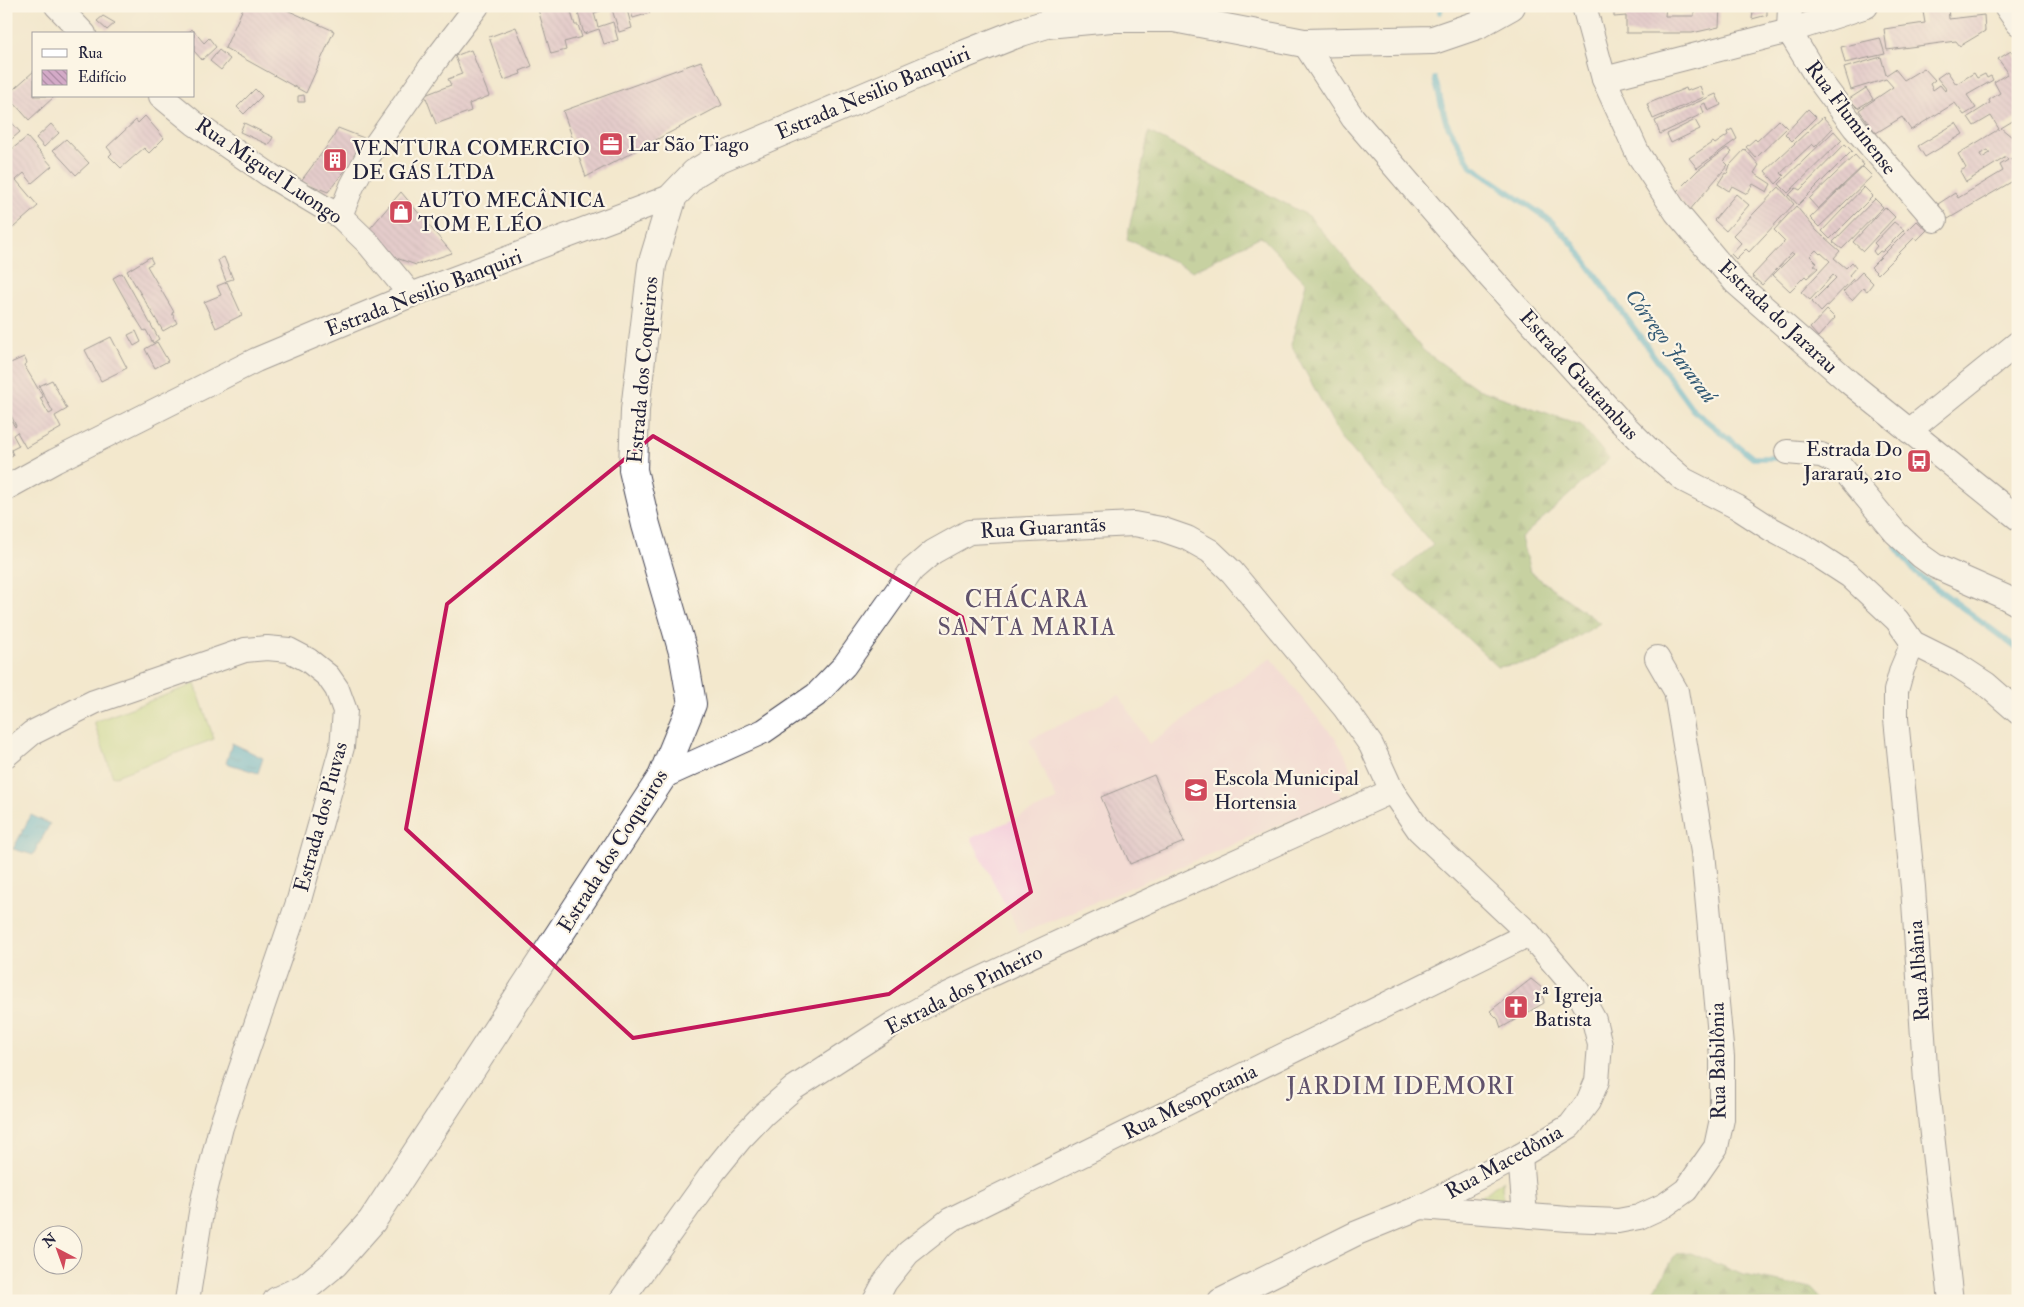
<svg xmlns="http://www.w3.org/2000/svg" width="2024" height="1307" viewBox="0 0 2024 1307" font-family="'IM FELL Double Pica',serif">
  <defs>
    <pattern id="grass-tufts" width="24" height="20" patternUnits="userSpaceOnUse" patternTransform="scale(1.25)"><rect width="24" height="20" fill="#bad67c"/><path d="M3 7l-1-3M5 7V3M7 7l1-3M15 17l-1-3M17 17v-4M19 17l1-3" fill="none" stroke="#a0b76c"/></pattern>
    <pattern id="forest-firs" width="22" height="20" patternUnits="userSpaceOnUse" patternTransform="scale(1.25)"><rect width="22" height="20" fill="#93b76c"/><path d="M5 1l3.5 6h-7zM16 11l3.5 6h-7z" fill="#78945a"/></pattern>
    <pattern id="water-ripples" width="26" height="14" patternUnits="userSpaceOnUse" patternTransform="scale(1.25)"><rect width="26" height="14" fill="#4daecc"/><path d="M2 4q2-2 4 0t4 0M15 11q2-2 4 0t4 0" fill="none" stroke="#408da7"/></pattern>
    <pattern id="building-back-hatch" width="6" height="6" patternUnits="userSpaceOnUse" patternTransform="scale(1.25)"><rect width="6" height="6" fill="#d3aac7"/><path d="M-1 5l2 2M0 0l6 6M5-1l2 2" fill="none" stroke="#ab8aa3"/></pattern>
  </defs>
  <rect width="100%" height="100%" fill="#fcf5e5"/>
  <filter id="ink" filterUnits="userSpaceOnUse"><feTurbulence type="fractalNoise" baseFrequency=".02" numOctaves="2"/><feDisplacementMap in="SourceGraphic" scale="10" xChannelSelector="R" yChannelSelector="G"/><feConvolveMatrix kernelMatrix="1 2 1 2 8 2 1 2 1" color-interpolation-filters="sRGB"/></filter>
  <filter id="wash" filterUnits="userSpaceOnUse"><feTurbulence type="fractalNoise" baseFrequency=".0096" numOctaves="4" result="noise"/><feDisplacementMap in="SourceGraphic" scale="20" xChannelSelector="R" yChannelSelector="G"/><feGaussianBlur stdDeviation="1.12" result="paint"/><feColorMatrix in="noise" values="0 0 0 0 0 0 0 0 0 0 0 0 0 0 0 0 0 1.4 0 .05"/><feComposite in="paint" operator="in"/></filter>
  <g filter="url(#wash)">
    <rect width="100%" height="100%" fill="#f3e8cd"/>
    <polygon fill="#f4cfdc" points="1271,658 1310,709 1335,738 1345,754 1352,773 1335,781 1343,798 1020,934 971,838 1057,800 1029,740 1119,695 1149,744"/>
    <polygon fill="url(#grass-tufts)" stroke="#6e7c5c" points="1503,1180 1502,1188 1506,1210 1468,1207"/>
    <g fill="url(#forest-firs)" stroke="#5a6c54">
      <polygon points="1149,132 1309,216 1424,351 1478,389 1581,425 1609,459 1521,538 1530,572 1600,623 1540,661 1498,667 1453,625 1395,576 1433,545 1340,436 1291,345 1306,283 1261,236 1193,271 1127,239"/>
      <polygon points="1691,1253 1743,1275 1812,1288 1824,1301 1648,1301 1676,1254"/>
    </g>
    <polygon fill="#bad67c" stroke="#6e7c5c" points="195,684 214,739 113,777 94,722"/>
    <g fill="url(#water-ripples)" stroke="#386884">
      <polygon points="232,743 263,758 258,773 226,763"/>
      <polygon points="31,815 50,824 33,855 13,849"/>
    </g>
    <g fill="none" stroke-linecap="round" stroke-linejoin="round">
      <g stroke="#4daecc" stroke-width="6">
        <polyline points="1440,12 1441,6"/>
        <polyline points="1435,79 1446,122 1471,166 1551,221 1573,244 1693,410 1753,458 1784,458"/>
        <polyline points="1896,547 1916,573 2018,649"/>
      </g>
    </g>
    <g id="blocks">
      <g fill="url(#building-back-hatch)" fill-rule="evenodd">
        <polygon points="244,6 278,6 334,31 306,93 225,48"/>
        <polygon points="537,6 569,6 575,25 578,25 582,37 564,42 566,50 551,54"/>
        <polygon points="576,6 605,6 606,9 594,13 598,27 613,22 618,40 604,44 599,29 584,34"/>
        <polygon points="611,6 626,6 632,28 619,32"/>
        <polygon points="629,6 648,6 650,13 633,18"/>
        <polygon points="1614,6 1666,6 1665,16 1694,16 1694,7 1720,6 1719,27 1692,33 1626,33 1626,16 1614,17"/>
        <polygon points="1751,6 1766,6 1767,7 1767,15 1752,19 1753,12 1750,12"/>
        <polygon points="1922,6 1948,6 1949,19 1984,15 1985,31 1960,46 1956,41 1887,50 1884,29 1925,23"/>
        <polygon points="103,16 115,23 107,30 97,21"/>
        <polygon points="516,27 532,66 520,71 521,74 504,80 489,37"/>
        <polygon points="192,29 204,43 209,38 216,47 202,60 194,51 194,34 187,34"/>
        <polygon points="1880,38 1885,54 1845,63 1841,47"/>
        <polygon points="219,50 230,59 221,70 210,61"/>
        <polygon points="471,50 489,96 469,104 471,111 436,124 425,95 451,85 448,79 462,74 455,56"/>
        <path d="M 2011,51 L 2018,59 L 2018,115 L 2015,117 L 2016,119 L 2001,128 L 2018,142 L 2018,153 L 2010,159 L 2018,168 L 2018,178 L 1948,219 L 1938,204 L 1955,193 L 1958,198 L 2003,171 L 2000,165 L 2008,160 L 2006,157 L 1966,182 L 1960,171 L 1966,168 L 1958,154 L 1999,129 L 1991,116 L 1974,126 L 1968,117 L 1990,103 L 1989,100 L 2000,93 L 1994,82 L 2007,74 L 2007,71 L 1998,59 ZM 1988,150 L 1990,153 L 1982,158 L 1980,154 Z"/>
        <polygon points="1881,57 1886,75 1895,69 1904,80 1924,68 1935,80 1930,84 1933,90 1940,85 1945,91 1947,90 1937,78 1947,71 1956,84 1974,73 1977,78 1985,74 1987,78 1991,76 1993,80 1967,95 1976,108 1964,115 1955,103 1911,130 1902,117 1876,133 1859,110 1893,87 1886,79 1851,90 1844,68"/>
        <polygon points="701,61 722,105 586,177 563,111"/>
        <polygon points="34,71 34,96 55,96 29,120 7,95"/>
        <polygon points="1700,86 1704,97 1653,119 1647,104 1686,88 1687,91"/>
        <polygon points="1866,88 1873,99 1858,108 1849,99"/>
        <polygon points="255,89 262,96 244,114 237,107"/>
        <polygon points="1716,94 1721,105 1708,111 1705,103 1701,105 1704,113 1660,134 1655,121"/>
        <polygon points="304,95 305,102 298,102 298,96"/>
        <polygon points="1808,109 1816,117 1792,141 1785,134"/>
        <polygon points="6,116 20,132 6,144"/>
        <polygon points="145,116 164,138 149,153 144,148 121,168 109,156 112,153 107,147 136,120 138,123"/>
        <polygon points="1823,117 1833,128 1815,147 1812,144 1781,173 1784,176 1776,184 1765,171"/>
        <polygon points="1695,120 1700,129 1671,143 1667,134"/>
        <polygon points="1779,120 1787,128 1756,158 1746,147 1755,139 1757,141"/>
        <polygon points="244,123 273,137 269,145 240,132"/>
        <polygon points="1956,123 1963,134 1925,157 1918,146"/>
        <polygon points="51,124 59,133 44,147 36,138"/>
        <polygon points="338,128 369,140 328,192 301,181 333,138"/>
        <polygon points="1732,129 1737,139 1697,168 1689,158 1713,142 1715,144 1728,135 1727,132"/>
        <polygon points="1834,131 1842,140 1788,193 1779,184"/>
        <polygon points="27,137 52,166 32,183 24,173 16,180 38,206 6,234 6,154"/>
        <polygon points="66,139 89,163 76,175 53,150"/>
        <polygon points="1845,144 1852,151 1798,205 1789,195 1796,188 1800,190"/>
        <polygon points="1727,148 1732,152 1724,161 1728,165 1689,211 1675,193 1698,170"/>
        <polygon points="1745,149 1759,165 1754,173 1771,184 1767,192 1753,184 1747,194 1732,186 1729,191 1718,184 1725,173 1727,174 1730,165"/>
        <polygon points="1855,155 1864,165 1818,209 1809,199"/>
        <polygon points="1863,167 1872,176 1819,227 1810,218"/>
        <polygon points="1779,187 1794,204 1749,252 1746,249 1736,259 1731,254 1741,243 1733,235"/>
        <polygon points="1864,187 1873,196 1830,239 1822,231"/>
        <polygon points="401,192 452,253 416,265 388,255 367,232"/>
        <polygon points="1736,194 1749,205 1726,231 1714,220"/>
        <polygon points="1875,199 1883,207 1842,249 1833,242"/>
        <polygon points="1796,206 1817,231 1840,251 1834,258 1846,268 1852,262 1856,267 1849,275 1853,279 1821,312 1812,302 1836,278 1833,275 1810,300 1801,292 1830,261 1821,253 1820,254 1816,250 1810,256 1817,263 1814,265 1818,268 1807,278 1805,276 1790,291 1773,275 1794,254 1792,253 1762,285 1752,276 1785,241 1774,230"/>
        <polygon points="1885,207 1895,217 1863,251 1853,242"/>
        <polygon points="1917,221 1927,230 1917,240 1914,238 1878,274 1871,267"/>
        <polygon points="1894,222 1904,230 1882,252 1880,251 1876,255 1873,251 1877,246 1874,243"/>
        <polygon points="150,257 153,263 147,266 174,312 172,313 177,323 163,331 127,271"/>
        <polygon points="224,257 233,279 226,281 218,260"/>
        <polygon points="1862,272 1873,283 1867,291 1863,288 1852,300 1843,292"/>
        <polygon points="122,273 159,339 153,343 146,330 144,331 132,312 113,278"/>
        <polygon points="227,282 242,315 216,328 204,302 221,295 217,286"/>
        <polygon points="1827,310 1835,318 1818,337 1810,328"/>
        <polygon points="136,331 141,342 134,346 128,335"/>
        <polygon points="111,337 127,368 101,381 85,350"/>
        <polygon points="157,342 168,361 155,368 145,349"/>
        <polygon points="24,357 27,363 24,365 43,397 40,398 49,414 53,412 39,386 52,380 67,409 55,416 61,428 26,448 17,432 13,435 19,446 11,450 13,455 6,459 6,412 15,427 16,426 6,405 6,374 8,372 6,365"/>
        <polygon points="1154,775 1184,842 1130,864 1101,797"/>
        <polygon points="1531,979 1542,988 1544,1003 1501,1028 1498,1019 1490,1011"/>
      </g>
    </g>
  </g>
  <g filter="url(#ink)">
    <use href="#blocks" fill-opacity="0" stroke="#414051" stroke-width="1"/>
    <g fill="none" stroke-linecap="round" stroke-linejoin="round">
      <defs>
        <g id="minor">
          <polyline points="57,6 84,34"/>
          <polyline points="1584,6 1604,79 1638,154 1676,212 1736,283 1849,382 2018,518"/>
          <polyline points="1790,6 1789,31 1817,77 1855,128 1935,220"/>
          <polyline points="2006,6 2018,23"/>
          <polyline points="1304,43 1353,118 1481,267 1619,420 1646,447 1684,480 1737,507 1771,529 1810,550 1850,576 1897,620 1913,643 1957,665 1986,684 2018,712"/>
          <polyline points="1604,79 1789,31 1866,6"/>
          <polyline points="161,96 194,123 271,176 321,206 340,216 368,243 411,295"/>
          <polyline points="340,216 352,186 368,156 438,57 477,6"/>
          <polyline points="1909,431 2018,343"/>
          <polyline points="1787,452 1821,455 1838,463 1896,533 1921,556 1935,566 2005,597 2018,604"/>
          <polyline points="6,488 55,461 256,360 411,295 673,196"/>
          <polyline points="1913,643 1902,669 1896,691 1896,719 1913,887 1926,1082 1951,1301"/>
          <polyline points="6,755 32,733 94,702 245,650 267,648 289,650 308,660 328,676 337,689 345,711 342,747 299,900 221,1127 203,1200 187,1301"/>
          <polyline points="662,777 764,731 816,695 844,666 912,570 933,552 969,532 1134,524 1161,529 1187,538 1210,551 1232,572 1345,708 1371,745 1392,791 1419,830 1529,934 1577,990 1594,1020 1600,1045 1597,1081 1588,1102 1570,1126 1520,1156 1421,1207 1357,1233 1220,1301"/>
          <polyline points="1520,1156 1525,1215"/>
          <polyline points="1421,1207 1568,1219 1618,1221 1639,1217 1665,1205 1686,1190 1716,1147 1722,1119 1722,1057 1703,852 1676,691 1657,658"/>
          <polyline points="621,1301 714,1171 740,1139 764,1114 794,1088 893,1024 936,1000 1124,912 1392,791"/>
          <polyline points="875,1301 885,1282 908,1253 950,1220 1529,934"/>
        </g>
        <polyline id="tertiary" points="277,1301 305,1288 334,1264 372,1221 662,777 692,704 683,652 646,525 633,470 635,410 652,265 673,196 695,173 720,158 958,57 1021,32 1047,24 1111,18 1174,18 1304,43 1433,40 1477,25 1511,6"/>
      </defs>
      <use href="#minor" stroke="#414051" stroke-width="26"/>
      <use href="#tertiary" stroke="#414051" stroke-width="30"/>
      <use href="#minor" stroke="#fff" stroke-width="24"/>
      <use href="#tertiary" stroke="#fff" stroke-width="28"/>
    </g>
  </g>
  <path d="M0 0H2024V1307H0ZM 653,436 L 962,617 L 1031,892 L 889,994 L 633,1038 L 406,829 L 447,604 Z" fill="#f3e8cd" fill-opacity=".55" fill-rule="evenodd"/>
  <path fill="none" stroke="#c2185b" stroke-width="4" stroke-linejoin="round" d="M 653,436 L 962,617 L 1031,892 L 889,994 L 633,1038 L 406,829 L 447,604 Z"/>
  <defs>
    <symbol id="office-square" viewBox="-11 -11 22 22"><rect x="-9" y="-9" width="18" height="18" rx="4" fill="#d1495b" stroke="#fcf5e5"/><path d="M-6-3h4V-5.5h4V-3h4V5H-6ZM-1-4.5V-3h2v-1.5ZM-6 0V1H6V0Z" fill="#fff"/></symbol>
    <symbol id="building-square" viewBox="-11 -11 22 22"><rect x="-9" y="-9" width="18" height="18" rx="4" fill="#d1495b" stroke="#fcf5e5"/><path d="M-4-6H4V6H1V3H-1V6H-4ZM-2.5-4.3h1.7v1.8h-1.7ZM.8-4.3h1.7v1.8H.8ZM-2.5-1h1.7V.8h-1.7ZM.8-1h1.7V.8H.8Z" fill="#fff"/></symbol>
    <symbol id="shop-square" viewBox="-11 -11 22 22"><rect x="-9" y="-9" width="18" height="18" rx="4" fill="#d1495b" stroke="#fcf5e5"/><path d="M-5-2.5h2.3a2.7 3.5 0 0 1 5.4 0H5L5.5 6h-11ZM-1.5-2.5h3a1.5 2.3 0 0 0-3 0Z" fill="#fff"/></symbol>
    <symbol id="bus-square" viewBox="-11 -11 22 22"><rect x="-9" y="-9" width="18" height="18" rx="4" fill="#d1495b" stroke="#fcf5e5"/><path d="M-5-6H5V4H4V6H2V4H-2V6H-4V4H-5ZM-3.5-4V0h7V-4ZM-3.5 1.2v1.5H-2V1.2ZM2 1.2v1.5H3.5V1.2Z" fill="#fff"/></symbol>
    <symbol id="school-square" viewBox="-11 -11 22 22"><rect x="-9" y="-9" width="18" height="18" rx="4" fill="#d1495b" stroke="#fcf5e5"/><path d="M0-5L7-2L0 1L-7-2ZM-4 1L0 2.5L4 1V4Q0 6-4 4Z" fill="#fff"/></symbol>
    <symbol id="church-square" viewBox="-11 -11 22 22"><rect x="-9" y="-9" width="18" height="18" rx="4" fill="#d1495b" stroke="#fcf5e5"/><path d="M-1.2-6h2.4v3.5h3.3v2.4h-3.3V6h-2.4V-.1h-3.3v-2.4h3.3Z" fill="#fff"/></symbol>
  </defs>
  <g fill-rule="evenodd">
    <use href="#office-square" x="597" y="130" width="28" height="28"/>
    <use href="#building-square" x="321" y="146" width="28" height="28"/>
    <use href="#shop-square" x="387" y="198" width="28" height="28"/>
    <use href="#bus-square" x="1905" y="447" width="28" height="28"/>
    <use href="#school-square" x="1182" y="776" width="28" height="28"/>
    <use href="#church-square" x="1502" y="993" width="28" height="28"/>
  </g>
  <g text-anchor="middle" dominant-baseline="central" stroke-width="4.5" stroke-linejoin="round" paint-order="stroke">
    <g font-size="21" fill="#22223b" stroke="#fcf5e5">
      <text transform="translate(873 93) rotate(-23)">Estrada Nesilio Banquiri</text>
      <text transform="translate(1851 118) rotate(53)">Rua Fluminense</text>
      <text transform="translate(269 171) rotate(34)">Rua Miguel Luongo</text>
      <text transform="translate(424 293) rotate(-21)">Estrada Nesilio Banquiri</text>
      <text transform="translate(1778 317) rotate(43)">Estrada do Jararau</text>
      <text transform="translate(643 370) rotate(-85)">Estrada dos Coqueiros</text>
      <text transform="translate(1579 375) rotate(48)">Estrada Guatambus</text>
      <text transform="translate(1043 528) rotate(-3)">Rua Guarantãs</text>
      <text transform="translate(321 817) rotate(-75)">Estrada dos Piuvas</text>
      <text transform="translate(613 851) rotate(-58)">Estrada dos Coqueiros</text>
      <text transform="translate(1919 971) rotate(-94)">Rua Albânia</text>
      <text transform="translate(964 990) rotate(-27)">Estrada dos Pinheiro</text>
      <text transform="translate(1718 1061) rotate(-91)">Rua Babilônia</text>
      <text transform="translate(1190 1102) rotate(-26)">Rua Mesopotania</text>
      <text transform="translate(1504 1162) rotate(-29)">Rua Macedônia</text>
    </g>
    <g font-size="21" fill="#22223b" stroke="#fcf5e5" text-anchor="start">
      <text x="628" y="144">Lar São Tiago</text>
      <text x="352" y="148">VENTURA COMERCIO<tspan x="352" dy="24">DE GÁS LTDA</tspan></text>
      <text x="418" y="200">AUTO MECÂNICA<tspan x="418" dy="24">TOM E LÉO</tspan></text>
      <text x="1902" y="449" text-anchor="end">Estrada Do<tspan x="1902" dy="24">Jararaú, 210</tspan></text>
      <text x="1214" y="778">Escola Municipal<tspan x="1214" dy="24">Hortensia</tspan></text>
      <text x="1534" y="995">1ª Igreja<tspan x="1534" dy="24">Batista</tspan></text>
    </g>
    <g font-size="22" font-style="italic" fill="#335a75" stroke="#fcf5e5">
      <text transform="translate(1671 346) rotate(53)">Córrego Jararaú</text>
    </g>
    <g font-size="24" letter-spacing="1" fill="#60526c" stroke="#fcf5e5">
      <text x="1027" y="599">CHÁCARA<tspan x="1027" dy="28">SANTA MARIA</tspan></text>
      <text x="1401" y="1086">JARDIM IDEMORI</text>
    </g>
  </g>
  <rect width="2024" height="1307" fill="none" stroke="#fcf5e5" stroke-width="25"/>
  <rect x="32" y="32" width="162" height="65" fill="#fcf5e5" stroke="#a5a1a1"/>
  <rect x="42" y="49" width="25" height="8" fill="#ffffff" stroke="#a5a1a1"/>
  <text x="78" y="58" font-size="15" fill="#22223b">Rua</text>
  <rect x="42" y="70" width="25" height="15" fill="url(#building-back-hatch)" stroke="#a5a1a1"/>
  <text x="78" y="82" font-size="15" fill="#22223b">Edifício</text>
  <g transform="translate(58 1250) rotate(319)"><circle r="24" fill="#fcf5e5" stroke="#a5a1a1"/>
  <path d="M0-4L9 19L0 12L-9 19Z" fill="#d1495b"/>
  <text y="-8" font-size="14" font-weight="bold" text-anchor="middle" fill="#22223b">N</text>
  </g>
</svg>
